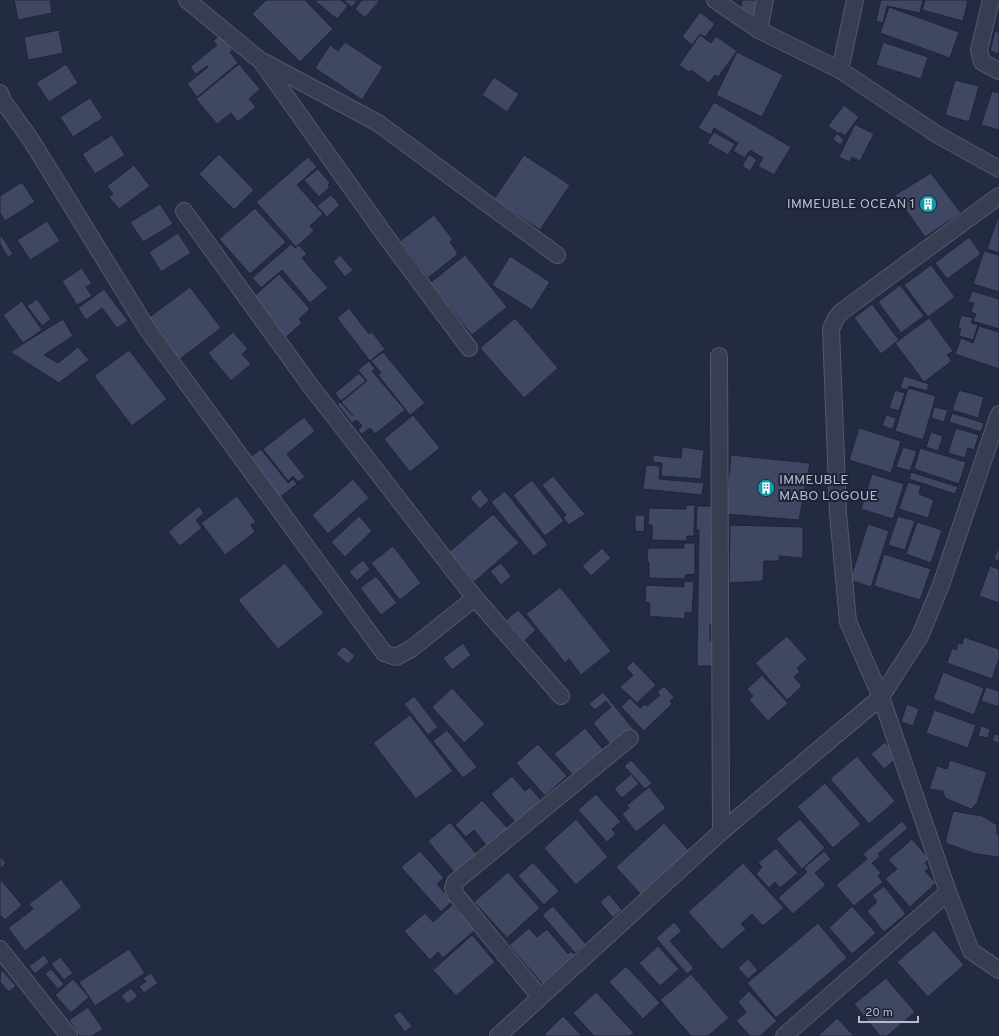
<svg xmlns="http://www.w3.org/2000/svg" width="999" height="1036" viewBox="0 0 999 1036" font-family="Overpass,sans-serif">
  <rect width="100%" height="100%" fill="#232b42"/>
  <g fill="#404763" stroke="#1f2539">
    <polygon points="14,0 50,0 52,13 18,20"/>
    <polygon points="266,0 305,0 333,29 300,62 252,14"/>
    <polygon points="314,0 341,0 348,6 337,19"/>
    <polygon points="343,0 357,0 352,7"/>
    <polygon points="362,0 380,0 365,18 355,9"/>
    <polygon points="742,0 759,0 756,15 740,12"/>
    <polygon points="881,0 923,0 920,13 887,6 883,23 876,21"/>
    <polygon points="925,0 968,0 963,21 922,10"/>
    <polygon points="889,7 959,32 950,58 880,33"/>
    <polygon points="700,12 715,24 705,37 700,34 692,45 682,37"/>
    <polygon points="59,30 63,53 28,60 24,37"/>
    <polygon points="995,31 999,32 999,54 990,51"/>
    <polygon points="220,35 233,50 230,52 238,63 197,97 187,84 208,67 207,66 196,74 190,67 217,45 213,41"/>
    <polygon points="700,35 711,43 716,36 737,51 718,77 715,75 709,83 691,70 689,72 679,65"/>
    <polygon points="345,42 383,67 362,100 315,68 330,45 338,51"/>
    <polygon points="883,42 928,57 921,79 876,65"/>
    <polygon points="737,52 783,75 762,117 716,95"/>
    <polygon points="66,64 78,83 49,102 36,83"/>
    <polygon points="239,64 260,89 249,99 256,107 238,122 231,113 217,124 196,99"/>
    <polygon points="494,77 519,94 507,112 482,95"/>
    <polygon points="955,80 979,86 969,122 945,115"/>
    <polygon points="992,91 999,93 999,130 981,125"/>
    <polygon points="90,98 103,118 73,137 60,117"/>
    <polygon points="714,102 791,147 774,175 758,166 763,158 750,150 745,158 733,151 738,143 714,128 711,135 698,128"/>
    <polygon points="844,105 859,117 845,136 840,132 839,134 828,126"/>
    <polygon points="855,124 874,134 860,161 852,157 850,162 839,157"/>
    <polygon points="714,132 735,144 728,155 707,143"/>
    <polygon points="837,133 844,140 840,145 833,139"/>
    <polygon points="112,135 125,155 95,174 82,154"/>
    <polygon points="219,154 254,190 234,210 199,174"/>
    <polygon points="749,154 757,160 750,171 742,166"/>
    <polygon points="524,155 570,185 540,230 494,199"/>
    <polygon points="308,157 317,167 297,185 323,214 310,226 314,231 296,247 256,202"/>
    <polygon points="134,165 150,186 119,209 109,197 113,194 107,186"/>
    <polygon points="318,169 330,183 328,185 330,187 319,197 304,180"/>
    <polygon points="931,173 961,213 925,237 895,195"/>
    <polygon points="22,182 35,202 5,221 0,213 0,196"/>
    <polygon points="331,195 340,205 327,217 317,206"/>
    <polygon points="160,204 173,224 143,242 130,222"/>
    <polygon points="255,208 286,242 250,274 219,239"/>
    <polygon points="434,215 453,240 450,242 458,254 428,278 400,241"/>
    <polygon points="998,217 999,218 999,253 987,249"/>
    <polygon points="47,221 60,241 30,260 17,240"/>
    <polygon points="178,233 191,253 161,272 149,252"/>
    <polygon points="1,235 13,254 8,257 0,244 0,236"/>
    <polygon points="969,237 981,254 947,279 935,263"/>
    <polygon points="291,244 295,248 299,245 307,254 302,258 328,288 310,303 282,270 261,288 252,278"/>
    <polygon points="984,251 999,255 999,292 973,284"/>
    <polygon points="340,255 353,270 345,277 333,262"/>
    <polygon points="465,255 507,307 472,335 430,283"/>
    <polygon points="510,256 550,282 532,310 492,285"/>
    <polygon points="931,265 955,297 928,317 904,285"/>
    <polygon points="82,268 92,284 86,287 92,296 77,305 62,281"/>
    <polygon points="279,274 310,309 299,319 302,323 285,338 251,299"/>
    <polygon points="900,285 924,316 901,333 878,302"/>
    <polygon points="190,287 221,328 176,362 144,321"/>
    <polygon points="104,289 128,321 117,328 102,308 86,320 78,308"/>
    <polygon points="972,291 999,299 999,329 973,321 976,314 971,312 974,303 968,302"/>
    <polygon points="37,299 51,319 42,326 27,306"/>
    <polygon points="22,301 42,330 23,343 3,315"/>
    <polygon points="872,304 899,340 881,354 854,318"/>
    <polygon points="349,308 369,334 372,332 385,349 370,361 337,318"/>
    <polygon points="961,315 973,318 971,323 978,325 973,340 959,336 961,329 958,328"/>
    <polygon points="515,318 558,368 524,398 480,348"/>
    <polygon points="929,318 953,351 947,355 952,361 924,382 895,343"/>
    <polygon points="63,319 73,336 44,355 58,363 78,347 89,360 59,383 10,352"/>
    <polygon points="979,326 999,332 999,369 955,354 961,338 973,343"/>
    <polygon points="233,332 248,349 242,354 251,364 231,381 208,353"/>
    <polygon points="129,350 167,399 132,426 94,376"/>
    <polygon points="383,352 425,403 410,415 378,375 381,373 371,361"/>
    <polygon points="369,361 375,369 372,371 405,410 375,434 370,428 362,434 358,430 362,426 357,420 352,423 337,404 340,402 353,416 341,402 367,381 358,370"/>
    <polygon points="359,373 366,381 341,401 335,393"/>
    <polygon points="904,376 929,384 927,391 909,386 907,390 900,388"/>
    <polygon points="908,388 936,396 923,440 895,431"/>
    <polygon points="895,390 905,393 899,411 889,408"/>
    <polygon points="959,390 984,397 978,418 952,410"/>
    <polygon points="934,407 948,410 944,422 931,418"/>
    <polygon points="952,413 984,423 981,432 949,422"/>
    <polygon points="413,415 440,448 410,472 384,439"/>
    <polygon points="886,415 896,418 893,429 882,426"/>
    <polygon points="304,417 315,431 287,454 305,477 298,482 293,476 288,481 263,449"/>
    <polygon points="859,428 901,441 891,473 849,460"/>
    <polygon points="956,428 979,435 974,450 968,448 965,458 948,453"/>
    <polygon points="931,432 943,436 938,451 926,447"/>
    <polygon points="682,447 704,450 701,479 661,476 662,463 653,462 653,455 681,458"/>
    <polygon points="903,447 917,451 910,471 896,467"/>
    <polygon points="920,448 966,462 959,484 914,469"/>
    <polygon points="261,449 288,483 293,479 297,484 280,497 249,458"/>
    <polygon points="731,455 810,463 799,520 725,514"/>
    <polygon points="646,465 660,466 659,479 704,483 702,495 643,489"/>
    <polygon points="911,472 958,487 955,494 909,479"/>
    <polygon points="872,474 904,484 893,519 861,509"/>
    <polygon points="553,476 585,514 569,525 563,518 566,515 542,485"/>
    <polygon points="353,479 369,498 328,534 312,515"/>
    <polygon points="532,480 564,521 545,536 513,495"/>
    <polygon points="908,482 921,486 919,494 934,500 928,518 899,509"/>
    <polygon points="480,489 489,500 480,509 470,498"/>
    <polygon points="505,491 548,545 534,556 491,502"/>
    <polygon points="237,496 256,522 251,525 255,532 225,555 201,523"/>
    <polygon points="686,505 695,505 694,536 687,536 687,541 652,540 652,525 648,525 649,508 686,509"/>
    <polygon points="199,506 204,513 196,520 202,528 180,546 168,532"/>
    <polygon points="697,506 717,506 715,625 710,624 710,641 715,641 714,666 697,666 699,530 696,530"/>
    <polygon points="493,514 519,543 474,582 449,552"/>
    <polygon points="635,515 645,515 644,532 635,531"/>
    <polygon points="359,516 372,531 345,557 331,542"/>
    <polygon points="898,516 915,521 905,550 888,545"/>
    <polygon points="917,522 942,530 931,563 906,554"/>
    <polygon points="868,524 889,531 871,587 850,580"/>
    <polygon points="730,525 803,527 803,558 779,556 779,561 764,561 763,581 729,583"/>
    <polygon points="684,543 695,543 695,574 685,575 685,579 647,578 649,578 649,562 647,562 648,548 684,548"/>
    <polygon points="999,545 999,561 994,559"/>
    <polygon points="393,546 421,583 400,600 371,563"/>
    <polygon points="602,548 611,558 591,576 582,566"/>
    <polygon points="884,554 931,569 920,600 874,586"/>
    <polygon points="363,560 370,569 357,581 349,572"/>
    <polygon points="285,563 324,613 278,649 238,600"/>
    <polygon points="501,563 511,576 501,585 490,571"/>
    <polygon points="990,566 999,569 999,603 979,596"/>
    <polygon points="376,576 397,603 381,615 360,588"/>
    <polygon points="684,581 694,582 692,613 685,612 685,619 649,616 650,603 645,602 646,585 684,587"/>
    <polygon points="560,587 611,651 581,675 569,659 565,663 526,614"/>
    <polygon points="518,610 536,630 524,641 506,620"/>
    <polygon points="787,636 807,659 797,668 800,671 794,677 802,686 787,700 755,663"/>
    <polygon points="964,637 999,649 999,658 992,679 947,663 952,648 956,650 958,643 962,644"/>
    <polygon points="463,643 471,655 452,670 443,658"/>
    <polygon points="344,646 355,656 348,664 336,654"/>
    <polygon points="633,661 656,685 637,703 620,687 633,675 626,668"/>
    <polygon points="943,672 984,688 974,715 933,699"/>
    <polygon points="762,675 788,703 768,721 749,700 753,696 747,689"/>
    <polygon points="664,686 674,697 670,701 672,704 644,731 621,707 630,698 640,708 645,704 647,706 660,695 657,692"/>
    <polygon points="986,687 999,691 999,707 981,701"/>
    <polygon points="452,688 485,724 464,743 432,707"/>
    <polygon points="603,692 635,731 614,749 593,723 611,707 606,701 595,710 589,704"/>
    <polygon points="414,696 438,727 428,735 404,704"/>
    <polygon points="907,704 919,709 913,726 901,722"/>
    <polygon points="934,710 976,725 968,748 926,733"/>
    <polygon points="410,715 453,771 416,799 373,743"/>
    <polygon points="981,726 990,729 988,738 978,736"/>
    <polygon points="585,728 607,754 577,780 554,754"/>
    <polygon points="447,730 477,767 463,778 433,741"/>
    <polygon points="995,734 999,735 999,743 992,741"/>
    <polygon points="885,742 898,757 884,769 871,754"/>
    <polygon points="538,744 567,776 545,796 516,763"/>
    <polygon points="857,756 895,801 869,824 830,779"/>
    <polygon points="631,760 652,783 645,789 624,766"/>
    <polygon points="950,760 987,772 977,803 971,809 945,798 943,791 929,789 937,766 947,769"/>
    <polygon points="631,774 639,784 622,798 614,789"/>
    <polygon points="512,776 525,791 530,787 545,805 519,827 491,794"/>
    <polygon points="825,783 861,824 833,848 797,807"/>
    <polygon points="649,787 666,808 636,832 622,814 629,808 627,805"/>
    <polygon points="596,794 621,822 612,829 616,834 607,842 578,810"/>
    <polygon points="482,800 511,832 491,851 474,830 466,837 455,825"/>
    <polygon points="953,811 982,816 997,825 997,834 999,835 999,857 976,854 945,843"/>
    <polygon points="576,819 608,857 576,885 544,848"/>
    <polygon points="800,819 825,848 802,869 776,839"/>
    <polygon points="902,821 908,828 878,854 880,857 872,863 881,873 878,876 883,882 854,906 836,885 867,859 863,854"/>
    <polygon points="450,822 479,857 457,876 428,841"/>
    <polygon points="664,823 691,853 643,897 616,867"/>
    <polygon points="912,839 929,859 925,863 929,868 925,871 936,883 910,907 885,879 897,869 888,860"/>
    <polygon points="776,848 798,873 780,888 775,882 769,888 756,874 762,867 758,863"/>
    <polygon points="420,851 444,878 437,884 452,901 441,912 401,867"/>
    <polygon points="824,851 831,859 815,873 826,885 793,914 778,898 807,872 804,868"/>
    <polygon points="0,856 6,863 0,869"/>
    <polygon points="533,862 559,891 544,905 518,876"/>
    <polygon points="743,863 784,908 763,926 752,914 741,924 746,929 722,950 688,912"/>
    <polygon points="508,872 540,908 507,938 474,902"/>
    <polygon points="0,879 22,905 5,920 0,915"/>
    <polygon points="61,879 82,907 25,951 8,928 33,909 29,904"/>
    <polygon points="884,886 906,914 884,932 867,911 877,902 872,895"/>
    <polygon points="609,894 622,910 613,918 600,902"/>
    <polygon points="452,905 475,930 443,958 438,952 430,960 404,931 425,913 433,922"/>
    <polygon points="553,906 586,944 575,953 542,915"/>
    <polygon points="852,906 876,933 852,954 829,928"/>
    <polygon points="674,922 682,931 670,941 694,968 687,974 656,938"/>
    <polygon points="818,923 847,958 776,1018 747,983"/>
    <polygon points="529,928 537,937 547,929 568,954 571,951 578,959 545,987 509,945"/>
    <polygon points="934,930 964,965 928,997 897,962"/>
    <polygon points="472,935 495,962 456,996 433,970"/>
    <polygon points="658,946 679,969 660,986 639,963"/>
    <polygon points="129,949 145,973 95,1006 79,982"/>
    <polygon points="44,955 49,962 35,974 29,966"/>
    <polygon points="60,957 73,973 64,980 51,964"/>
    <polygon points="748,959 758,970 748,979 738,968"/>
    <polygon points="626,966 660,1003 643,1019 609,982"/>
    <polygon points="1,969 16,986 9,992 0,982"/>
    <polygon points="51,969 64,984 58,989 45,974"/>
    <polygon points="151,973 158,983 144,993 139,986 146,982 143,978"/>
    <polygon points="691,974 729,1018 708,1036 691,1036 660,1000"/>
    <polygon points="886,978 915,1012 887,1036 880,1036 854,1004"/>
    <polygon points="73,979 89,997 71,1013 55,995"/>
    <polygon points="131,988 138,996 128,1004 121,996"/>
    <polygon points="749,991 777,1021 760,1036 750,1036 736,1021 746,1012 738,1002"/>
    <polygon points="596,992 634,1033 630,1036 594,1036 573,1013"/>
    <polygon points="88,1007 103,1029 92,1036 79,1036 69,1020"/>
    <polygon points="400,1011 412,1026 405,1032 393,1016"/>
    <polygon points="563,1016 582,1036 545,1036 544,1035"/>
    <polygon points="837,1018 854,1036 818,1036"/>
  </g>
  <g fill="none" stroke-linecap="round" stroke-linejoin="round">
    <defs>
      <g id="minor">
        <polyline points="187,0 261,61 387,238 469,348"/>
        <polyline points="715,0 759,30 840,70 938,135 999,169"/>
        <polyline points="991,0 979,50 982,62 999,71"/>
        <polyline points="759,30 765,0"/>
        <polyline points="264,62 378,123 557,255"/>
        <polyline points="840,70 855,0"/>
        <polyline points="0,93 3,101 31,140 148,330 384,653 396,657 411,649 475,598"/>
        <polyline points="999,196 841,312 836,318 831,329 838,513 848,622 881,697 948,892 971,951 999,970"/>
        <polyline points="184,211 312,388 475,598 561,696"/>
        <polyline points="719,356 721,832"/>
        <polyline points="0,949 69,1036"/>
        <polyline points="540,997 456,895 453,888 455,882 630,738"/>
        <polyline points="498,1036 721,832 881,697 920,636 941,585 999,414"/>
        <polyline points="784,1036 948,892"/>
      </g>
    </defs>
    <use href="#minor" stroke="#53596c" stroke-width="18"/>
    <use href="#minor" stroke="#383e52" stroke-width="16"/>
  </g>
  <defs>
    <symbol id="building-disc" viewBox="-11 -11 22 22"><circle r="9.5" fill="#0f9aa8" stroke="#1d2337"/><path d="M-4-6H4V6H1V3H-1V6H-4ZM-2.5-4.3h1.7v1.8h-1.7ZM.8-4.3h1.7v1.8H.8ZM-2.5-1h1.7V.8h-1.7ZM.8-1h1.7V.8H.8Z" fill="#fff"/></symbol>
  </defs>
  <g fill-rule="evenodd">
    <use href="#building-disc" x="918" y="194" width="20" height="20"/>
    <use href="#building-disc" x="756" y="478" width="20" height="20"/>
  </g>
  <g text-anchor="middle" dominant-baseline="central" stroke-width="4" stroke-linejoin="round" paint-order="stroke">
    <g font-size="14" fill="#b5b9cc" stroke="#1d2337" text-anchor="end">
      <text x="915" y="204">IMMEUBLE OCEAN 1</text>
      <text x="779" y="480" text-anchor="start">IMMEUBLE<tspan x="779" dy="16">MABO LOGOUE</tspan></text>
    </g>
  </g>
  <path d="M859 1016v6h59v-6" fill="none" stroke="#b5b9cc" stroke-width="2"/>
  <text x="865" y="1016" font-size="12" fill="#b5b9cc" stroke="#1d2337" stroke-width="3" paint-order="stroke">20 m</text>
</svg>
